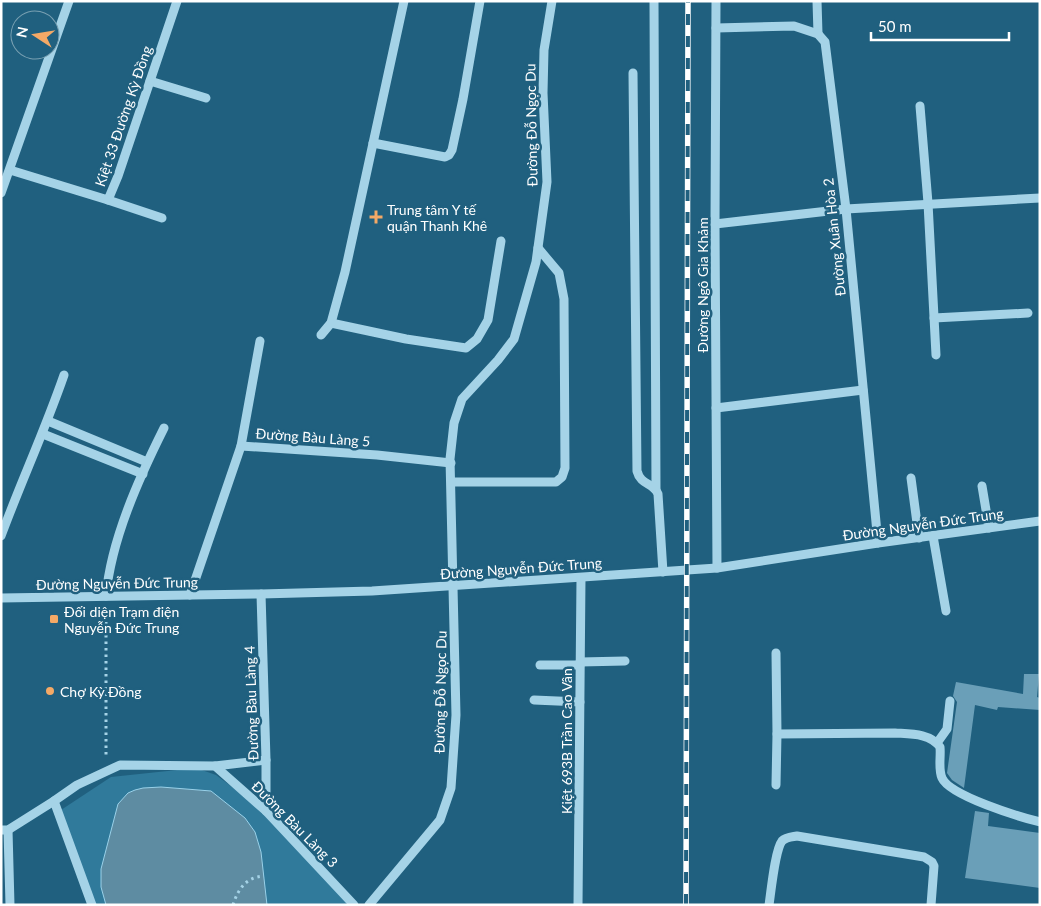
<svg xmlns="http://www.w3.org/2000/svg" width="1041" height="906" viewBox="0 0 1041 906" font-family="Lato,sans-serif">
  <rect width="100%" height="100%" fill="#20607f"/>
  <polygon fill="#307a9b" points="196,768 216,775 263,810 346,902 346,905 95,905 61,810 111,777"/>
  <polygon fill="#5e8ca2" stroke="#99d1e9" points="161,787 211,791 245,818 255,832 261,852 267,905 106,905 101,887 101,869 118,804 128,793 135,790 143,788"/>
  <g fill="#6a9fb8">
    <polygon points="1024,674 1039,674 1037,697 1040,698 1040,710 998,707 997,710 975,705 964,788 952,780 947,773 957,702 953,696 956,682 1023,694"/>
    <polygon points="975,811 989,813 988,826 1040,833 1040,888 965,878"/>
  </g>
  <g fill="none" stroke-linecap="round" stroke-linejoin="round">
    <g stroke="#a5d3e7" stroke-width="3" stroke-dasharray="2.5 4" stroke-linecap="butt">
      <polyline points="106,609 106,758"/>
      <path d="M 233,905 C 238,889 246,877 264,876"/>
    </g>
    <g stroke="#a5d3e7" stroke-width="9">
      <polyline points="654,1 656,489"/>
      <polyline points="716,1 715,224 717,568"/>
      <polyline points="817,1 818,34"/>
      <polyline points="716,28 794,26 818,34 825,42 846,209 878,543"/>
      <path d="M 633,73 L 637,471 C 641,486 653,482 658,494 L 663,572"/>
      <polyline points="150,81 206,98"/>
      <polyline points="920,106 928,203 936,355"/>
      <polyline points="373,143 445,157 449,155 452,150 463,99 480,1"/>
      <polyline points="10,170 108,200 118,176 177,1"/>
      <polyline points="1,193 69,1"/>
      <polyline points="108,200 162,218"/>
      <polyline points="715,224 846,209 1040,198"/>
      <polyline points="934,318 1028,313"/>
      <polyline points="331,323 406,339 466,348 477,339 488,320 501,241"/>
      <polyline points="321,335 331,323 345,272 404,1"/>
      <polyline points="716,408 863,390"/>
      <polyline points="48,421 147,462"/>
      <polyline points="43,434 143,474"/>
      <polyline points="241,446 260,341"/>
      <polyline points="911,478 919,538"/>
      <polyline points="452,482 556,482 562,477 565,468 564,299 559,273 538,248"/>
      <polyline points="982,486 989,528"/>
      <path d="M 1,536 C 21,482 45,430 64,375"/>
      <polyline points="933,536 946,611"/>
      <polyline points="261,594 266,760 266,811"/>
      <polyline points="190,595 241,446 377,455 451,463"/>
      <path d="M 106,596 C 111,540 139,478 164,428"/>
      <polyline points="1,598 261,594 372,591 717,568 878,543 1040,521"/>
      <polyline points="580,662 625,661"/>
      <polyline points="540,665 580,665"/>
      <polyline points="534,700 580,702"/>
      <path d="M 777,734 L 895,733 C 910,734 930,733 940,747 C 941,757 938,769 942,778 C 950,796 1020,817 1040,822"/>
      <polyline points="937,743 947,729 950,701"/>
      <polyline points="215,766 266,760"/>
      <polyline points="776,785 777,734 776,653"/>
      <polyline points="54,801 92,905"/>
      <polyline points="1,830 8,830 54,801 77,785 120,765 215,766 266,811 354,905"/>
      <polyline points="8,830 10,905"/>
      <polyline points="369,905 440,820 451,788 456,715 450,459 454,423 462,399 498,360 514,339 536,262 547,182 543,93 544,50 552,1"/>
      <polyline points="578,905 581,578"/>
      <path d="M 769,905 C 771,892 775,850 782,841 C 786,837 792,837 797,836 L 924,857 L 932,862 L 934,866 L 931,905"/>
    </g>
    <defs>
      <polyline id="rail" points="686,905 688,1"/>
    </defs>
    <use href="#rail" stroke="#fff" stroke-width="5.5"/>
    <use href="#rail" stroke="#20607f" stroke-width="4" stroke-dasharray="11" stroke-linecap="butt"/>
  </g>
  <g fill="#f4a966" stroke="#20607f" stroke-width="2">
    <path d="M373.5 209.5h5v5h5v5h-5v5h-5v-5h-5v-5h5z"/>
    <rect x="49" y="614" width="10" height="10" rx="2.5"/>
    <circle cx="50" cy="691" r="5"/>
  </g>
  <g text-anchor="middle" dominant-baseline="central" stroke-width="5" stroke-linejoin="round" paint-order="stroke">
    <g font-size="14" fill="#fff" stroke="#20607f">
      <text transform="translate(123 116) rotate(-71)">Kiệt 33 Đường Kỳ Đồng</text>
      <text transform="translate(531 125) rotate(-91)">Đường Đỗ Ngọc Du</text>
      <text transform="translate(834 237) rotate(-96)">Đường Xuân Hòa 2</text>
      <text transform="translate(702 285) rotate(-90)">Đường Ngô Gia Khảm</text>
      <text transform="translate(313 437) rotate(4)">Đường Bàu Làng 5</text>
      <text transform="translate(923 524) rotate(-8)">Đường Nguyễn Đức Trung</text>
      <text transform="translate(521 568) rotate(-4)">Đường Nguyễn Đức Trung</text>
      <text transform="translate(117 583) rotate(-1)">Đường Nguyễn Đức Trung</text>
      <text transform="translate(440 692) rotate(-89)">Đường Đỗ Ngọc Du</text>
      <text transform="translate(251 703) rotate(-92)">Đường Bàu Làng 4</text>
      <text transform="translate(566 741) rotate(-90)">Kiệt 693B Trần Cao Vân</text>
      <text transform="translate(295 824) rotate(45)">Đường Bàu Làng 3</text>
    </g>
    <g font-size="14" fill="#fff" stroke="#20607f" text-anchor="start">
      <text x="387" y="209">Trung tâm Y tế<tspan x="387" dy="16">quận Thanh Khê</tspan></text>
      <text x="64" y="611">Đối diện Trạm điện<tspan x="64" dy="16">Nguyễn Đức Trung</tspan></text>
      <text x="60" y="691">Chợ Kỳ Đồng</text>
    </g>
  </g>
  <rect width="1041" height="906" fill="none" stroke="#ffffff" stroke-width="5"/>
  <g transform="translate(35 35) rotate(282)"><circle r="24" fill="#20607f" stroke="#79a0b2"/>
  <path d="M0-4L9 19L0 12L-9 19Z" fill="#f4a966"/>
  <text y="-8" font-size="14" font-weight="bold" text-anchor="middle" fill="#ffffff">N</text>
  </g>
  <path d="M871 32v8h138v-8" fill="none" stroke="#ffffff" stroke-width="2.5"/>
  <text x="878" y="32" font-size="15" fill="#ffffff" stroke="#20607f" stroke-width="4" paint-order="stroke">50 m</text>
</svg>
